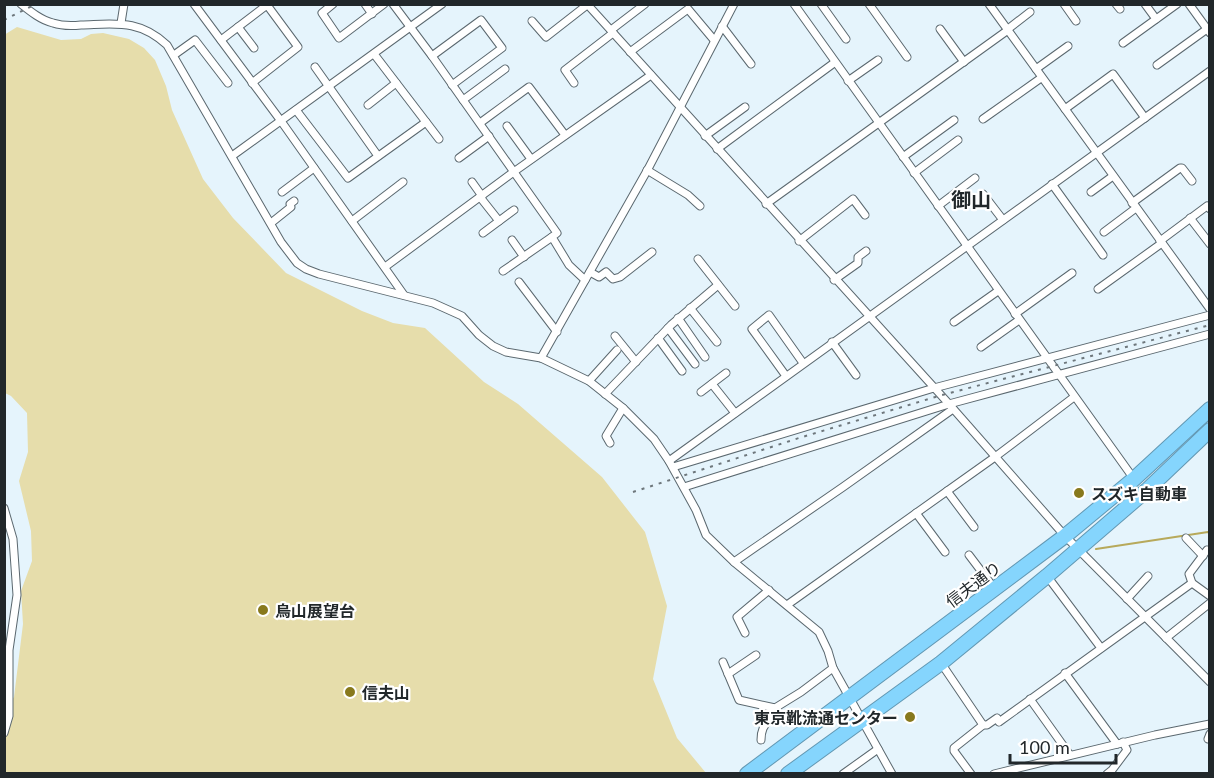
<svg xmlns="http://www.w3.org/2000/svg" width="1214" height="778" viewBox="0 0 1214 778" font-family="Lato,'Noto Sans JP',sans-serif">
  <rect width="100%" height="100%" fill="#e5f4fc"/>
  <polygon fill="#e6ddab" points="17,27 61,40 81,39 91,34 103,33 129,39 144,48 155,60 166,86 172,110 203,179 233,218 286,273 362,311 393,323 425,328 484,382 518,404 602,477 645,532 667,606 653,679 677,738 706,773 5,773 5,710 14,697 23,624 21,591 32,561 31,531 19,481 28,452 27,413 11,396 5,393 4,35"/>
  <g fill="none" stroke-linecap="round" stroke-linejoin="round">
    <polyline stroke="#b7a95b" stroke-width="2" points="1096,549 1208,532 1210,534"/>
    <defs>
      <g id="street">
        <path d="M 21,4 C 31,12 41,20 53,23 C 62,26 72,26 81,25 C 116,24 139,19 167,45 L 281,242 L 297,263 L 306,269 L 319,274 L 433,303 L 462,316 L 479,335 L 493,346 L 506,352 L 541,358 L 589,381 L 623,408 L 654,439 L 669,461 L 696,510 L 706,535 L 734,562 L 819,632 L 828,651 L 833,668 L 892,774"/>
        <polyline points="194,4 281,121 404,295"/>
        <polyline points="333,4 322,13 339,38 384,4"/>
        <polyline points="365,4 372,14"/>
        <polyline points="393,4 432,56 557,233 552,237 569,265 585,280"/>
        <polyline points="587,4 949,404 1065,536 1210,682"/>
        <polyline points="794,4 1134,479"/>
        <polyline points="821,4 846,39"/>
        <polyline points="869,4 907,57"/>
        <polyline points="989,4 1210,309"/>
        <polyline points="1064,4 1076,21"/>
        <polyline points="1116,4 1120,9"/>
        <polyline points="1145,4 1156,19"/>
        <polyline points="1189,4 1210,33"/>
        <polyline points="532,21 546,37 587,5"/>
        <polyline points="121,23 124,4"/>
        <polyline points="722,26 751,64"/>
        <polyline points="238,27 254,48"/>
        <polyline points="940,29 964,62"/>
        <polyline points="1008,29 1030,12"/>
        <polyline points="611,30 645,4"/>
        <polyline points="221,40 267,5 298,47 252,83"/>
        <polyline points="1123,43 1177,4"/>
        <polyline points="630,52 688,9 714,40"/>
        <polyline points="174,55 195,40 228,83"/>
        <polyline points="432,56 481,20 502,48 452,85"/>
        <polyline points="1157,65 1207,29"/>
        <polyline points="315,67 378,156"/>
        <polyline points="1036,69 1068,46"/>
        <polyline points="848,81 878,60"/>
        <polyline points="574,83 565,70 613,33"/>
        <polyline points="463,100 505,69"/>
        <polyline points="368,105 396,83"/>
        <polyline points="1065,109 1113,74 1145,118"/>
        <polyline points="296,110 348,178 426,122 374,54"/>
        <polyline points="983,119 1041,78"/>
        <polyline points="426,122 439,139"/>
        <polyline points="480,123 529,87 565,135"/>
        <polyline points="507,126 531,159"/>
        <polyline points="705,136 745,107"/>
        <polyline points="717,149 834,63"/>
        <polyline points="232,156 442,4"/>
        <polyline points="903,157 954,120"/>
        <polyline points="459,158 489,136"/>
        <polyline points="647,170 688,195 700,206"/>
        <polyline points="914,173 958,140"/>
        <polyline points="472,182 482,196"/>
        <polyline points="1052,184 1103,255"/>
        <polyline points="282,192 314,168"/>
        <polyline points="1091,192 1113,176"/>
        <polyline points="983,194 1003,220"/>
        <polyline points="480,197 499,221"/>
        <polyline points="1132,203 1180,168 1182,168 1192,181"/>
        <polyline points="766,204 1008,30"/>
        <polyline points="938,206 975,178"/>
        <polyline points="1190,218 1210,244"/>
        <polyline points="352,221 403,182"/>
        <polyline points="271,223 291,207 290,204 294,201"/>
        <polyline points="1104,232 1136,208"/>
        <polyline points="483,233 514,210"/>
        <polyline points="512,240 524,257"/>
        <polyline points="799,241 853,199 865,215"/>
        <polyline points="1160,241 1207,206 1210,209"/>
        <polyline points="698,259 735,306"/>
        <polyline points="385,267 515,171 651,75"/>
        <polyline points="503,271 552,237"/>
        <polyline points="590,272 599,277 606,272 613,279 620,277 652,252"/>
        <polyline points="834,280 858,263 858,257 866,251"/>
        <polyline points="519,282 557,332"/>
        <polyline points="1098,289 1162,243"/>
        <polyline points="690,308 717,342"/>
        <polyline points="1015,314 1072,273"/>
        <polyline points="678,318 705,357"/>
        <polyline points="954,322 998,291"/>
        <polyline points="668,328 695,364"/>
        <polyline points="615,336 636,362"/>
        <polyline points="658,338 682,371"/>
        <polyline points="832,342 856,375"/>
        <polyline points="981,347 1019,320"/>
        <polyline points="541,358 648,169 734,4"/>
        <polyline points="786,376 752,329 769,315 803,363"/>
        <polyline points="589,381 617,350"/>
        <polyline points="712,384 735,413"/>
        <polyline points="701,392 726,373"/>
        <polyline points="605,394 671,325 718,285"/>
        <polyline points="610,443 606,436 623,408"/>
        <polyline points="669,461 1210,71"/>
        <polyline points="673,467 934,388 1210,315"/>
        <polyline points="684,487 949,404 1210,334"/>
        <polyline points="947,491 974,527"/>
        <polyline points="4,508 13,539 17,595 9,650 9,716 4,733"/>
        <polyline points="916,513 945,552"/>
        <polyline points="1186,538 1203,556"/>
        <polyline points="1207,550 1189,574 1192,583 1210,596"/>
        <polyline points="969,555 994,588"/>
        <polyline points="734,562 843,487 953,409"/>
        <polyline points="1047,576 1101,648"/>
        <polyline points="1127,599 1148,576"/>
        <polyline points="787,605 995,457 1074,397"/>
        <polyline points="745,633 737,617 769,590"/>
        <polyline points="1166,638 1210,603"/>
        <polyline points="723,662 739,700 775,708 801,692 833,668"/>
        <polyline points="941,663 983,725"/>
        <polyline points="1065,673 1117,744"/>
        <polyline points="728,674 756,655"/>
        <polyline points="1030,699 1070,755"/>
        <polyline points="1208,739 1210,734"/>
        <path d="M 761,740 C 761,722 771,723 775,708"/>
        <polyline points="843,774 878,749"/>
        <polyline points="971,774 954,751 954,748 983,725 987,725 997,718 999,722 1192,583"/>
        <polyline points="994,774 1155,735 1210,724"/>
        <polyline points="1107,774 1112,770 1127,750 1123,742"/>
      </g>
      <g id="highway">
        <polyline points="747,774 1065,536 1134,479 1210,409"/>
        <polyline points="788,774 941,663 1047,576 1148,489 1210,430"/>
      </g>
    </defs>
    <use href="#street" stroke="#5b686f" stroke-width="9"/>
    <use href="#highway" stroke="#6298b3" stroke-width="16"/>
    <use href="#street" stroke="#fff" stroke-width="7"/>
    <use href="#highway" stroke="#85d5fd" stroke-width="14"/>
    <g stroke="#6e777c" stroke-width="2" stroke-dasharray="3 6" stroke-linecap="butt">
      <polyline points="4,20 36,4"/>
      <polyline points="633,492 799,438 942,395 1210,325"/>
    </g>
  </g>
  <g fill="#88791d" stroke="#fff" stroke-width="2">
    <circle cx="1079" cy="493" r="6"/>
    <circle cx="263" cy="610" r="6"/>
    <circle cx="350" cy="692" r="6"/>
    <circle cx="910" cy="717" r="6"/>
  </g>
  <g text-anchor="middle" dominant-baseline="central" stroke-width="4.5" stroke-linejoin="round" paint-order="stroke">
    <g font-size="16" font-weight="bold" fill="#21272a" stroke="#fff" text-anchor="start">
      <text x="1091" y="493">スズキ自動車</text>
      <text x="275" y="610">烏山展望台</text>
      <text x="362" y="692">信夫山</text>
      <text x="898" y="717" text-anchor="end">東京靴流通センター</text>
    </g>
    <g font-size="16" fill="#21272a" stroke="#fff">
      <text transform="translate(973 584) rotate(-37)">信夫通り</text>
    </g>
    <g font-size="20" font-weight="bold" fill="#21272a" stroke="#fff">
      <text x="971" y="199">御山</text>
    </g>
  </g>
  <rect width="1214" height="778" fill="none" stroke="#21272a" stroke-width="12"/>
  <path d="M1010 754v9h106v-9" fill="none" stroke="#21272a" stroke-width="3"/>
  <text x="1019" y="754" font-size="18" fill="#21272a" stroke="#ffffff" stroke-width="4.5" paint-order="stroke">100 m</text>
</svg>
